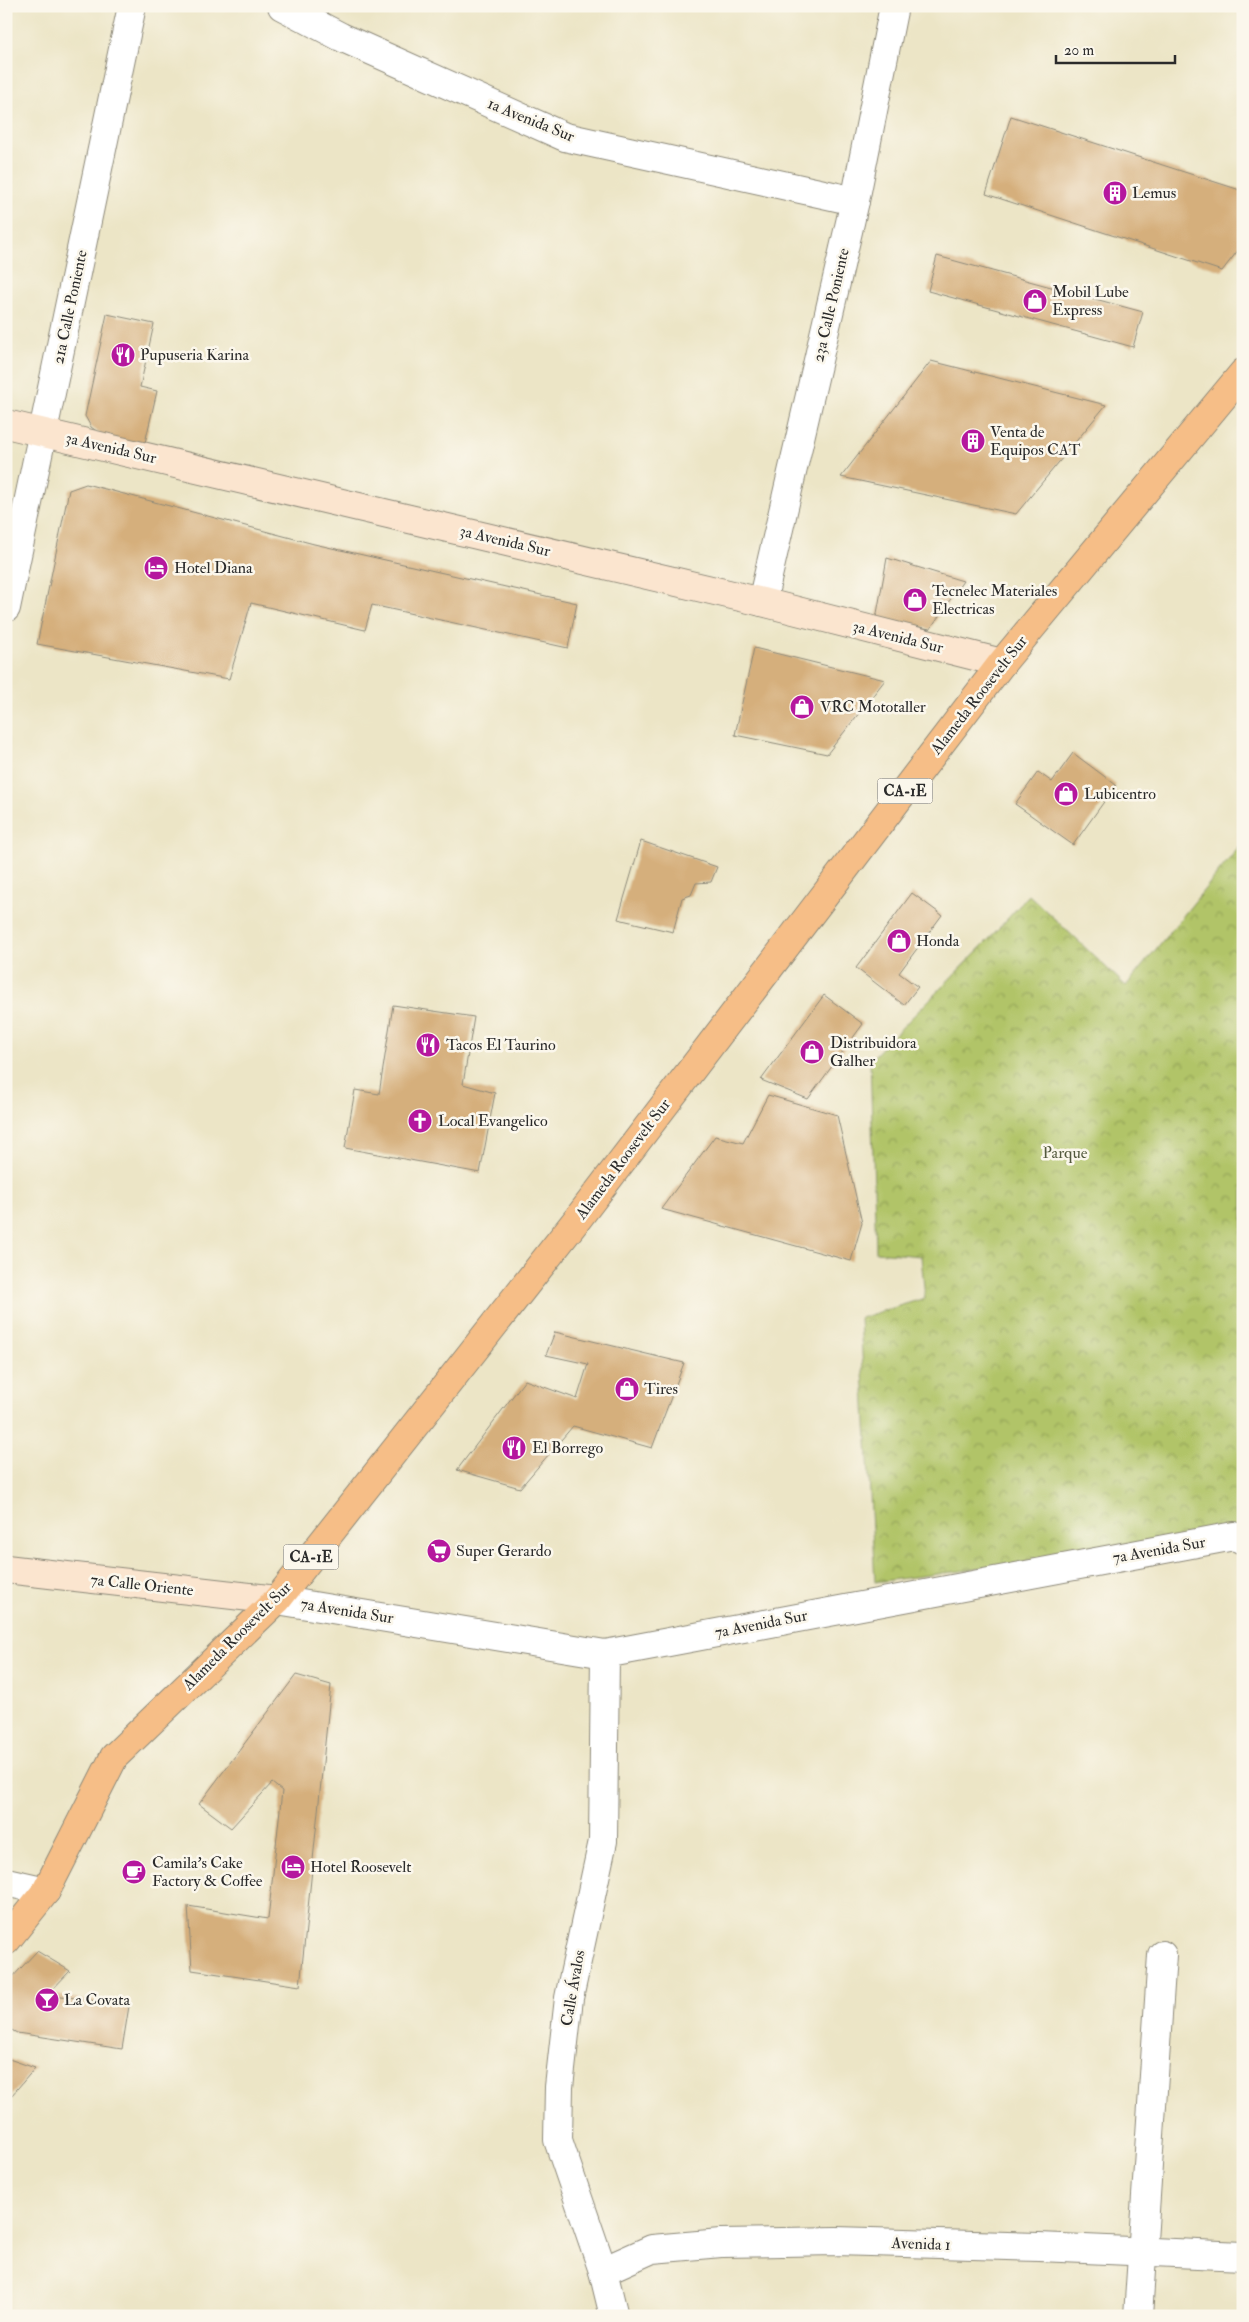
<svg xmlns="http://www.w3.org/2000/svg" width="1249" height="2322" viewBox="0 0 1249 2322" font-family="'IM FELL Double Pica',serif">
  <defs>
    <pattern id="park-crowns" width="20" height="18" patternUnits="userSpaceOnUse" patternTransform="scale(1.25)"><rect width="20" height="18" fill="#b1c468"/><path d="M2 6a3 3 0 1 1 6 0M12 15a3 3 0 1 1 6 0" fill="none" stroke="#909f56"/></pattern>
  </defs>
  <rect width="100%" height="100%" fill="#fbf7ec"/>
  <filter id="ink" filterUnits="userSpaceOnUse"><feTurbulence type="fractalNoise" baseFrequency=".02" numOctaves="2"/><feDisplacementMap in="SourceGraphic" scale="10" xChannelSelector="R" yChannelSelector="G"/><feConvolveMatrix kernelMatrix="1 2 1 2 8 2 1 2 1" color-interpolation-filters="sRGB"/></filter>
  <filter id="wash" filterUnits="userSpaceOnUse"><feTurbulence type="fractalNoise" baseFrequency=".0096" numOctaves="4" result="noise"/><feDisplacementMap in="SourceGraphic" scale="20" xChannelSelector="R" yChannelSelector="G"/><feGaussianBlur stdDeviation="1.12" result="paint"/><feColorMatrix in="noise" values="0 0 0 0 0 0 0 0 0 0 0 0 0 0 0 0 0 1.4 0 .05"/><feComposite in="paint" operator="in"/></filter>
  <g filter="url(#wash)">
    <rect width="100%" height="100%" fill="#ece5c6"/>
    <polygon fill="url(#park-crowns)" stroke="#6e784a" points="1243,842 1243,1532 1234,1536 875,1582 860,1318 925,1298 921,1256 876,1252 870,1060 989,939 1029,895 1126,986"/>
    <g id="blocks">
      <g fill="#d5af7c">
        <polygon points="1011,116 1243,191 1243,244 1222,271 986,194"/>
        <polygon points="937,256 1143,312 1133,347 928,291"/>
        <polygon points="107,314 154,324 140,387 157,391 144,447 106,438 91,427 85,416"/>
        <polygon points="931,361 1106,405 1016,514 841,477"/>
        <polygon points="86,484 314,544 577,603 568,648 372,605 365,630 251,603 229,679 37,644 69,490"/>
        <polygon points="887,558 963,581 930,629 876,619"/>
        <polygon points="754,648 885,680 827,754 735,735"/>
        <polygon points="1073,753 1116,785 1073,845 1015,804 1038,772 1052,782"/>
        <polygon points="641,841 717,867 711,882 696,883 691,895 682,898 673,932 618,919"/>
        <polygon points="912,893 942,915 899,973 918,987 904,1005 856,968"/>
        <polygon points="824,995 863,1024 808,1099 761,1080"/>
        <polygon points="393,1005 474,1017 463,1084 495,1093 480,1173 345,1148 355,1090 379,1094"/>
        <polygon points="768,1095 837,1115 862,1223 851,1261 661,1209 715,1136 743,1143"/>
        <polygon points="555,1332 684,1363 652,1448 573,1426 520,1488 457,1470 525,1380 577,1399 588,1364 546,1355"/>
        <polygon points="296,1675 331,1685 300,1986 192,1970 188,1906 268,1919 282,1791 272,1783 231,1828 199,1804"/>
        <polygon points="37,1951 70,1971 48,1994 129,2006 122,2049 17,2033 6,2027 6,1984"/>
        <polygon points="6,2058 35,2068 6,2102"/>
      </g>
    </g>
  </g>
  <g filter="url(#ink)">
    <use href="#blocks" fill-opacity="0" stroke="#8c8878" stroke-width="1"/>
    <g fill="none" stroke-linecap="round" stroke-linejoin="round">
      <defs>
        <g id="street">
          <polyline points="282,6 341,37 565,137 855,201"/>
          <polyline points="762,602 855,201 894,6"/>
          <polyline points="6,608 132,6"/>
          <polyline points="277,1600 605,1654 1234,1536 1243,1540"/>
          <polyline points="605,1654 603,1841 569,1998 559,2087 558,2140 603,2271 614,2316"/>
          <polyline points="6,1882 46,1891"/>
          <polyline points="603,2271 652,2249 721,2243 836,2241 1039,2247 1243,2256"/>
          <polyline points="1138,2316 1162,1955"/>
        </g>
        <g id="secondary">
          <polyline points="6,424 762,602 1002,663"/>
          <polyline points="6,1569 277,1600"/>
        </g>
        <polyline id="highway" points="6,1941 46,1891 114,1757 277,1600 579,1217 1002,663 1243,373"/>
      </defs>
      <use href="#street" stroke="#8c8878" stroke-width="30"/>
      <use href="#secondary" stroke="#8c8878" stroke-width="30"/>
      <use href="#highway" stroke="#8c8878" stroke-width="30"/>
      <use href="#street" stroke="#fff" stroke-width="28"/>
      <use href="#secondary" stroke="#fbe5cf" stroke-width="28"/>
      <use href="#highway" stroke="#f6be87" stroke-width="28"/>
    </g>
  </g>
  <defs>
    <symbol id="building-disc" viewBox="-11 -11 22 22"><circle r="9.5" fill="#b5179e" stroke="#fbf7ec"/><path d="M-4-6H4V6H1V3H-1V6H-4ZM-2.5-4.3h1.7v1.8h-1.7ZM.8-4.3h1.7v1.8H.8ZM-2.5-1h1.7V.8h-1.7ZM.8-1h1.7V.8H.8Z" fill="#fff"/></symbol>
    <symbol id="shop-disc" viewBox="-11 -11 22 22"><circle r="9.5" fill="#b5179e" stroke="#fbf7ec"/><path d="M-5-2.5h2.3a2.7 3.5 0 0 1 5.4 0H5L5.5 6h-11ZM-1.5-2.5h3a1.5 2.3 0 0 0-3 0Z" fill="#fff"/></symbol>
    <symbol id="restaurant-disc" viewBox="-11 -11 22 22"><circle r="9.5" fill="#b5179e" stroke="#fbf7ec"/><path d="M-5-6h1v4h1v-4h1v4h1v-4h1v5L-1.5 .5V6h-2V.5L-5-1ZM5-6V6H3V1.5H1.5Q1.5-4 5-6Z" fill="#fff"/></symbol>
    <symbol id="hotel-disc" viewBox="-11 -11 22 22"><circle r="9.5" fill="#b5179e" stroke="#fbf7ec"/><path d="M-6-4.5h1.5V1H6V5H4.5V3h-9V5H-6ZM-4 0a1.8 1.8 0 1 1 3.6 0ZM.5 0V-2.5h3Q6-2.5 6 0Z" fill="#fff"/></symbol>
    <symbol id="church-disc" viewBox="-11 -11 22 22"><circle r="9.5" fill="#b5179e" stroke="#fbf7ec"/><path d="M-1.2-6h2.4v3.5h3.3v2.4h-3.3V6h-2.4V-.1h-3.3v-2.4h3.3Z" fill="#fff"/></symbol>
    <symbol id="supermarket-disc" viewBox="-11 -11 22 22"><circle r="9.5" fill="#b5179e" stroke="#fbf7ec"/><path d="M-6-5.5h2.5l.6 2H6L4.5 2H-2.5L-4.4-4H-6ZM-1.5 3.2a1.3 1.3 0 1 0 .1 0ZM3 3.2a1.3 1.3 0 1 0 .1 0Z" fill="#fff"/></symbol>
    <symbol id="cafe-disc" viewBox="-11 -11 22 22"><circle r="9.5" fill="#b5179e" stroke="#fbf7ec"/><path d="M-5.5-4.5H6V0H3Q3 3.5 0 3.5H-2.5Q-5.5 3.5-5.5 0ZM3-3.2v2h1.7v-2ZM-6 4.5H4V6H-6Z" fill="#fff"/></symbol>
    <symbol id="bar-disc" viewBox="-11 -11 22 22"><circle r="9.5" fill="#b5179e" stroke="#fbf7ec"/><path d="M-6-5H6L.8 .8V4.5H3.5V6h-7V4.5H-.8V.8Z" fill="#fff"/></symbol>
  </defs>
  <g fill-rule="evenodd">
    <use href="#building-disc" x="1101" y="179" width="28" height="28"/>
    <use href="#shop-disc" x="1021" y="287" width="28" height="28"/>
    <use href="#restaurant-disc" x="109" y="341" width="28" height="28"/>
    <use href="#building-disc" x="959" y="427" width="28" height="28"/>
    <use href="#hotel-disc" x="142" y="554" width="28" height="28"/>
    <use href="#shop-disc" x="901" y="586" width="28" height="28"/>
    <use href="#shop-disc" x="788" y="693" width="28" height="28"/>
    <use href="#shop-disc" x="1052" y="780" width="28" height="28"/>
    <use href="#shop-disc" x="885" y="927" width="28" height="28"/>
    <use href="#restaurant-disc" x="414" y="1031" width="28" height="28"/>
    <use href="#shop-disc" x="798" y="1038" width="28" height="28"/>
    <use href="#church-disc" x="406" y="1107" width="28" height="28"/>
    <use href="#shop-disc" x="613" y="1375" width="28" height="28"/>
    <use href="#restaurant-disc" x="500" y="1434" width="28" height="28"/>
    <use href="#supermarket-disc" x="425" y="1537" width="28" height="28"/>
    <use href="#hotel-disc" x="279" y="1853" width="28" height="28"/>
    <use href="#cafe-disc" x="120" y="1858" width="28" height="28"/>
    <use href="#bar-disc" x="33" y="1986" width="28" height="28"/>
  </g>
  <g text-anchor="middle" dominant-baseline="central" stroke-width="5" stroke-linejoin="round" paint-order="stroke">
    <g fill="#fbf7ec" stroke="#696865" stroke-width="1">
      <rect x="877.5" y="778.5" width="55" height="25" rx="4"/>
      <rect x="283.5" y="1544.5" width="55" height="25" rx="4"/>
    </g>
    <g font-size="15" font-weight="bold" fill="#2b2b2b">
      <text x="905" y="791">CA-1E</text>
      <text x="311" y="1557">CA-1E</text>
    </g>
    <g font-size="16" fill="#2b2b2b" stroke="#fbf7ec">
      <text transform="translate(531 120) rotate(22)">1a Avenida Sur</text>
      <text transform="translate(831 305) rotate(-77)">23a Calle Poniente</text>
      <text transform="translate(70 307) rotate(-78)">21a Calle Poniente</text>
      <text transform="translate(111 448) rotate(13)">3a Avenida Sur</text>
      <text transform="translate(505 541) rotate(13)">3a Avenida Sur</text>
      <text transform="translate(898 637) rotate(14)">3a Avenida Sur</text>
      <text transform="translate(979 695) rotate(-52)">Alameda Roosevelt Sur</text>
      <text transform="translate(623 1159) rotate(-53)">Alameda Roosevelt Sur</text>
      <text transform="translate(1159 1550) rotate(-10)">7a Avenida Sur</text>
      <text transform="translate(142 1585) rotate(6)">7a Calle Oriente</text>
      <text transform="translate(347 1611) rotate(9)">7a Avenida Sur</text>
      <text transform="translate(761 1624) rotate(-11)">7a Avenida Sur</text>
      <text transform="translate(237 1636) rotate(-45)">Alameda Roosevelt Sur</text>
      <text transform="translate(573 1988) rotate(-80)">Calle Ávalos</text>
      <text transform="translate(921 2244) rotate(2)">Avenida 1</text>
    </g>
    <g font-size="16" fill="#2b2b2b" stroke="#fbf7ec" text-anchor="start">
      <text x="1132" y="193">Lemus</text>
      <text x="1052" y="292">Mobil Lube<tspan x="1052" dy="18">Express</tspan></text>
      <text x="140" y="355">Pupuseria Karina</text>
      <text x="990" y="432">Venta de<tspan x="990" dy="18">Equipos CAT</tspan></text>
      <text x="174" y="568">Hotel Diana</text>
      <text x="932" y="591">Tecnelec Materiales<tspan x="932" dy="18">Electricas</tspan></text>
      <text x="820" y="707">VRC Mototaller</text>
      <text x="1084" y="794">Lubicentro</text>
      <text x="916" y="941">Honda</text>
      <text x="830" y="1043">Distribuidora<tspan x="830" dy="18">Galher</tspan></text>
      <text x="446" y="1045">Tacos El Taurino</text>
      <text x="438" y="1121">Local Evangelico</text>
      <text x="644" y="1389">Tires</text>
      <text x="532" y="1448">El Borrego</text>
      <text x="456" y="1551">Super Gerardo</text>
      <text x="152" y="1863">Camila's Cake<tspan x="152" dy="18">Factory &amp; Coffee</tspan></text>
      <text x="310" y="1867">Hotel Roosevelt</text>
      <text x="64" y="2000">La Covata</text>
    </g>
    <g font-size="16" fill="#53593d" stroke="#fbf7ec">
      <text x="1065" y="1153">Parque</text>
    </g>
  </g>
  <rect width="1249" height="2322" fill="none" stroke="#fbf7ec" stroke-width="25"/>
  <path d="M1056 55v8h119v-8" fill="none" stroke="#2b2b2b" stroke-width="2.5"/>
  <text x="1064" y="55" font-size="15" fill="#2b2b2b" stroke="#fbf7ec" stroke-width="4" paint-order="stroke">20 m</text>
</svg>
